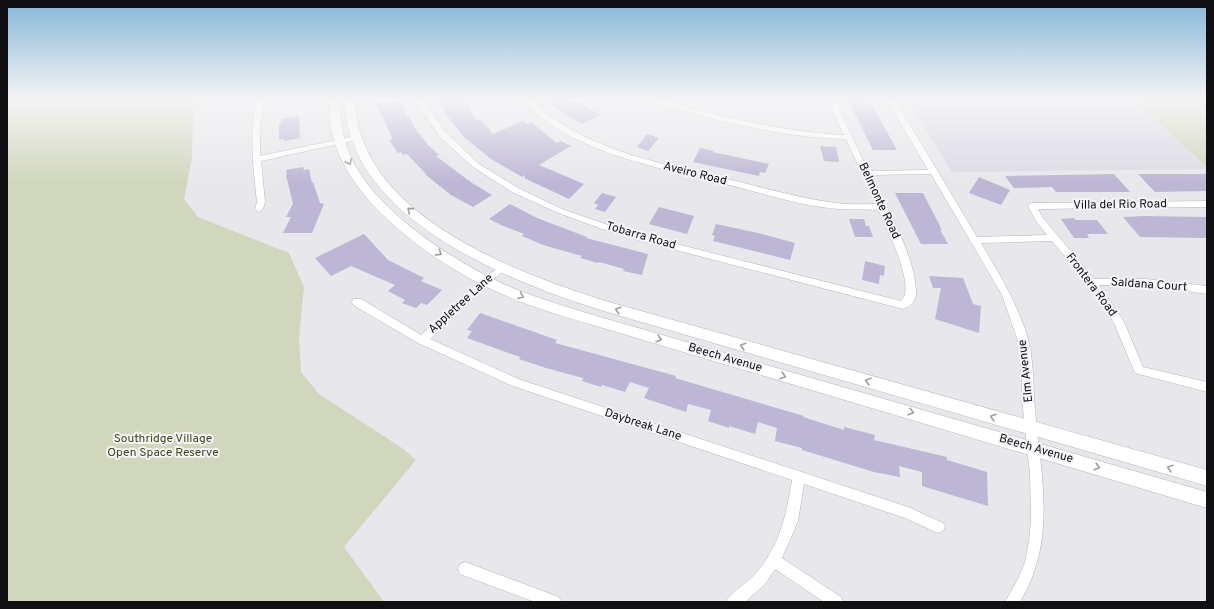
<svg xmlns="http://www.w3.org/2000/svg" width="1214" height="609" viewBox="0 0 1214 609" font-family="Overpass,sans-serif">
  <rect width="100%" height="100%" fill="#e8e7eb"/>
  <polygon fill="#dcd9e4" points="906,98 1133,98 1207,169 952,172"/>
  <g fill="#d0d7bc">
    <polygon points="7,98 193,98 192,158 184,199 198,217 289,253 304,287 299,338 301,372 319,394 402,448 416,460 344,547 384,602 7,602"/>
    <polygon points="1133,98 1207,98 1207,168"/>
  </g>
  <g fill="#bdb6d4">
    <polygon points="437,98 463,98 476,120 480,119 493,134 523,121 527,124 531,122 557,143 561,141 571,146 539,165 584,184 569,199 524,178 525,177 524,175 522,177 491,159 464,137 447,116"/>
    <polygon points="544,98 571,98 601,115 582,124 558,109"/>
    <polygon points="847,98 868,98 897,150 873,150"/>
    <polygon points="400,99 407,117 409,117 418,133 419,133 428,145 439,155 436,156 472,183 492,195 473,207 451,195 426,175 427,175 407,154 403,155 401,152 398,153 389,140 393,139 376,104"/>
    <polygon points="299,116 300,138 284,141 284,139 279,140 279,123 281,123 281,119"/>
    <polygon points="647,134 659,138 648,151 637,147"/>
    <polygon points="820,146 836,147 839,162 824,161"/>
    <polygon points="700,148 714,151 713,152 769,164 765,173 760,172 759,176 693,162"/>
    <polygon points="303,167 304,170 309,169 312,183 313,182 320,203 324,204 312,233 283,233 291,217 286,217 293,204 286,175 287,175 286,170"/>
    <polygon points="1114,174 1130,192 1056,192 1052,187 1014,188 1005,176"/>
    <polygon points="1138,174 1207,174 1207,191 1155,192"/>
    <polygon points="979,177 1010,190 1001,205 969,193"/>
    <polygon points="602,193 616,197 605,212 595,209 598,205 594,203"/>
    <polygon points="895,193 923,193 942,230 940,230 948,244 921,244"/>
    <polygon points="510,204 537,218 587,237 586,238 648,254 642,275 623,271 624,269 599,262 598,263 580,258 582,256 543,245 522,236 524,234 501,225 489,219"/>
    <polygon points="659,207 694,216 687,234 649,224"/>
    <polygon points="1143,216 1207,217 1207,238 1140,237 1123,217"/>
    <polygon points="1074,218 1076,220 1097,220 1108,234 1087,234 1089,238 1074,238 1061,219"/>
    <polygon points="849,219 864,219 866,226 869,226 873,237 855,237"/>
    <polygon points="716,224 758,233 795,243 790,260 713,241 715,236 712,235"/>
    <polygon points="364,234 388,260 424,278 421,281 442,290 427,305 421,303 416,308 402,303 405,300 388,291 395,285 351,266 331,276 315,258"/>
    <polygon points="865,261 885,266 884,276 880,275 879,284 862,280"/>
    <polygon points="929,276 963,278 973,304 981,306 979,333 935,319 941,288 933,288"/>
    <polygon points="480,313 557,340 555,343 676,376 675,378 804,416 803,417 844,430 844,427 875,435 874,440 947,457 947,460 987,472 988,506 922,486 922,472 899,466 900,477 874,472 802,450 802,448 775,441 777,428 758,422 755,434 729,426 729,428 708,421 711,410 688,404 686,412 644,398 649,388 630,382 625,392 602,385 601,387 582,381 583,378 546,368 519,359 520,357 467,338 472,331 467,330"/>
  </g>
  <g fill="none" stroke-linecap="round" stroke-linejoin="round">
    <defs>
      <g id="street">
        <path d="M 257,98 L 265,98 L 260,124 L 260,156 L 356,136 L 360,138 L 356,140 L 261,161 L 265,202 L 263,209 L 259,212 L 255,209 L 257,202 C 253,167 249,133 257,98 Z"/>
        <path d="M 414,98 L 422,98 L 446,133 L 479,164 L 518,188 L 562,209 L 608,225 L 653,238 L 901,301 C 917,288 886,226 878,210 C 865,209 852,210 839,209 C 799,206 756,191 717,182 C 655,167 564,150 521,98 L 529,98 C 581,149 655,162 723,178 C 761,187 798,198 836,203 C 849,205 863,204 876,204 L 846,139 C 791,138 736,125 684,111 C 672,108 653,106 643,98 C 663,98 683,107 702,112 C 749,122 796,133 844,135 L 826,98 L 834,98 L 868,171 L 928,170 L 886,98 L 894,98 L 977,237 L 1047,235 L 1036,221 L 1028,206 L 1032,203 L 1207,201 L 1207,207 L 1038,209 L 1043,218 L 1094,279 L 1146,279 L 1207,286 L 1207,294 L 1146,285 L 1099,285 L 1124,322 L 1143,367 L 1207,382 L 1207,392 L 1135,373 L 1114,323 L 1088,284 L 1052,241 L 981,243 C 998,272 1015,299 1026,332 C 1034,356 1033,384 1035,410 C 1041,477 1057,540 1020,602 L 1005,602 L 1018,579 L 1025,562 L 1029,541 L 1031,519 L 1030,474 L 1023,409 L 1020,347 L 1002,295 L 931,174 L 871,175 C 886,207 916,257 916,293 C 916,301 910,307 903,309 L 649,243 L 602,229 L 556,212 L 512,192 L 473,167 L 440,137 Z"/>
        <path d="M 501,266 L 504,267 L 506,269 L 504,271 L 488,283 L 430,339 L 521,380 L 908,507 L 943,523 L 945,527 L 943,531 L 938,533 L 905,518 L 804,484 L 798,521 L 782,558 L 841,597 L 843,602 L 824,602 L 775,569 L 765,584 L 745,602 L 726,602 C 730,593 747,583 755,574 C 780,546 786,516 792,480 L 513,386 L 418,343 L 353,305 L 352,302 L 353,299 L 361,299 L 421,335 L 482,279 Z"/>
        <polygon points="465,562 559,597 561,602 535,602 460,574 458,569 460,564"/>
      </g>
      <g id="secondary">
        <path d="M 329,98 L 339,98 C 341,119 342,138 351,157 C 376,213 460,266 515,289 C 541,299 567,307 593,315 L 1207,492 L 1207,508 L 593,325 C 559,315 525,305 493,290 C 432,262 343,199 331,128 C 329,119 330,108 329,98 Z"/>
        <path d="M 345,98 L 355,98 C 356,215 517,273 609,302 L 1207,470 L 1207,486 L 607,312 C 512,283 344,218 345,98 Z"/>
      </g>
    </defs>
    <use href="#street" stroke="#b6b5b9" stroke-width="1"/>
    <use href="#secondary" stroke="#b6b5b9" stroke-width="1"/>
    <use href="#street" fill="#fff" fill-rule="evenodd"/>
    <use href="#secondary" fill="#fff" fill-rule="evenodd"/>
  </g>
  <defs><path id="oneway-chevron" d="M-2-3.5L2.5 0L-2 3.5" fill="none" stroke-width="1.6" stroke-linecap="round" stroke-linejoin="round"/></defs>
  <g stroke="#9f9fa0">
    <use href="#oneway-chevron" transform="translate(349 162) rotate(64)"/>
    <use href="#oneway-chevron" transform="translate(410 210) rotate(-140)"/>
    <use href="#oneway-chevron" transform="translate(439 253) rotate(33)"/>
    <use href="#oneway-chevron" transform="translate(521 296) rotate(22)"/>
    <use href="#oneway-chevron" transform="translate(618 310) rotate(-164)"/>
    <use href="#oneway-chevron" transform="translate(659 339) rotate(16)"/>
    <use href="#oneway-chevron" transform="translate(743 346) rotate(-164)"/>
    <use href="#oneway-chevron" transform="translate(783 376) rotate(16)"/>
    <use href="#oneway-chevron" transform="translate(868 381) rotate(-164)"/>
    <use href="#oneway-chevron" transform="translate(911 412) rotate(16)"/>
    <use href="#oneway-chevron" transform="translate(993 417) rotate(-164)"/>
    <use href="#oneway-chevron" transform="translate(1097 467) rotate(17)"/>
    <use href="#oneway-chevron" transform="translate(1170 468) rotate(-164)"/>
  </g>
  <linearGradient id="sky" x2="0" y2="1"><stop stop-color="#85b6d6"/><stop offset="0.54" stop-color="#f5f4f6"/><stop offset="1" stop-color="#f5f4f6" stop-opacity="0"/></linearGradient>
  <rect width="1214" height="183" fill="url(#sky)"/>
  <g text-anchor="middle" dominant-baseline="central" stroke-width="4" stroke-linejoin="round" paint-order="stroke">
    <g font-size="12" fill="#100f11" stroke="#f5f4f8">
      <text transform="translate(695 174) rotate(14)">Aveiro Road</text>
      <text transform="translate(879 201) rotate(65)">Belmonte Road</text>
      <text transform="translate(1120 205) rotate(-1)">Villa del Rio Road</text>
      <text transform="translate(641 236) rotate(16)">Tobarra Road</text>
      <text transform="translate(1091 285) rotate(53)">Frontera Road</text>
      <text transform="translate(1149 285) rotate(4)">Saldana Court</text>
      <text transform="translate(461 304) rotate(-42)">Appletree Lane</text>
      <text transform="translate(725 358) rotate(16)">Beech Avenue</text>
      <text transform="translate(1026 371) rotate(-96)">Elm Avenue</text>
      <text transform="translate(643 425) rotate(18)">Daybreak Lane</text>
      <text transform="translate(1036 449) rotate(16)">Beech Avenue</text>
    </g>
    <g font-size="12" fill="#404917" stroke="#f5f4f8">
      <text x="163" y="439">Southridge Village<tspan x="163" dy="14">Open Space Reserve</tspan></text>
    </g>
  </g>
  <rect width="1214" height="609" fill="none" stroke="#100f11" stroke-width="16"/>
</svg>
